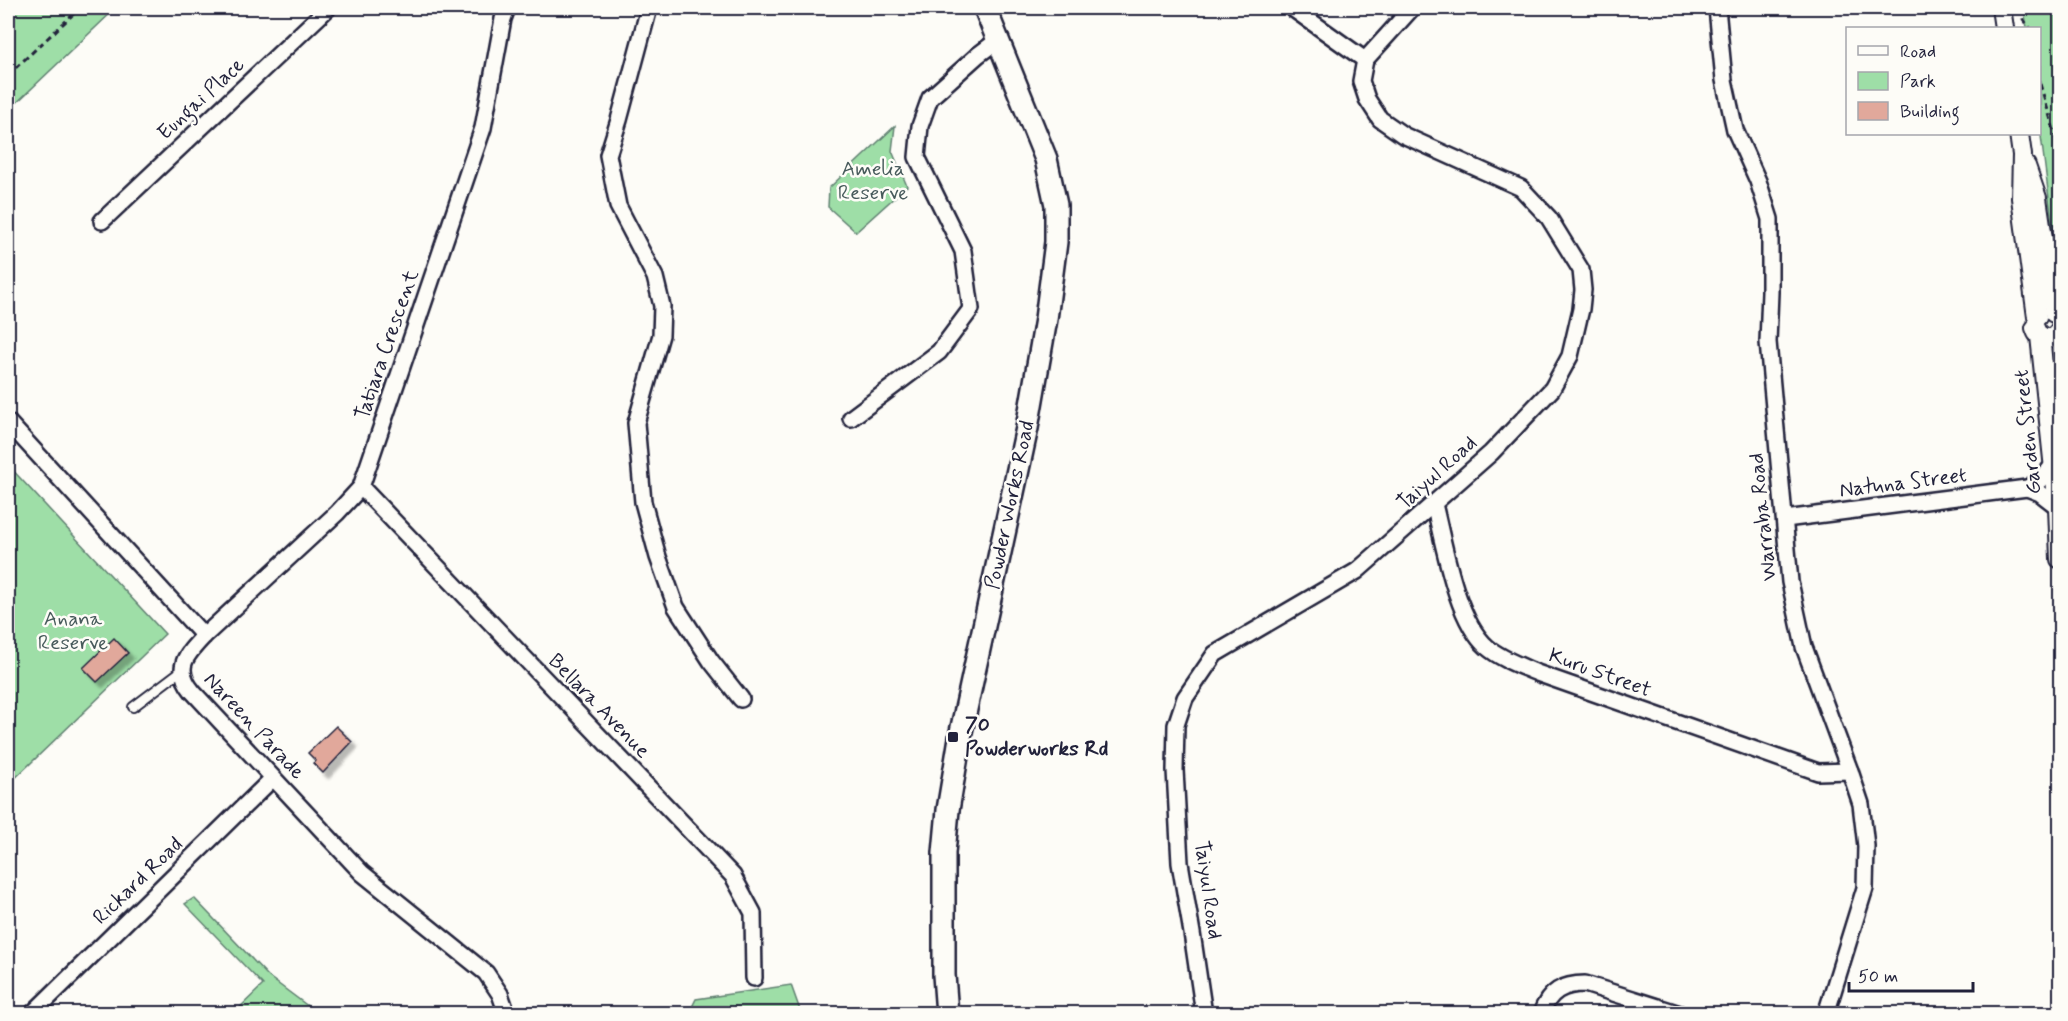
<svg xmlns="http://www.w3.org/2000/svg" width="2068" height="1021" viewBox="0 0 2068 1021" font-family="Mynerve,sans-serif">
  <defs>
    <filter id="shadow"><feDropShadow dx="5.5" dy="5.5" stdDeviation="1.5" flood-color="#0004"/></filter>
  </defs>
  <rect width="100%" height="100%" fill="#fdfcf7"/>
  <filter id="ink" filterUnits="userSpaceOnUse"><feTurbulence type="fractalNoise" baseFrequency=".0167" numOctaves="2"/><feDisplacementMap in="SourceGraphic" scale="12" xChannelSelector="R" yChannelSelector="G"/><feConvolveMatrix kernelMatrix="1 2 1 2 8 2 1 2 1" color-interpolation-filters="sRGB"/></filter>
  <g filter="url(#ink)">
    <g fill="#9edea7" stroke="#608071" stroke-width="1.5">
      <polygon points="8,8 116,8 8,111"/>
      <polygon points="2024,8 2060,8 2060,271 2058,269 2040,128 2040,28 2027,28"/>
      <polygon points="895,126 892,151 907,186 856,232 828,207 829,188"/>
      <polygon points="8,465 165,634 8,785"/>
      <polygon points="194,898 269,977 317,1013 234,1013 263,985 185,904"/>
      <polygon points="791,985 801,1013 689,1013 696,999"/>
    </g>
    <g fill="#e1a89b" stroke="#22223b" stroke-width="1.5" filter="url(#shadow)">
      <polygon points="114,638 128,653 97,682 83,668"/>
      <polygon points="336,726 352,742 323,773 313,763 316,761 308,753"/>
    </g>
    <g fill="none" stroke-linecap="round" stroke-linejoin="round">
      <defs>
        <polyline id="service" points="133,707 182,670"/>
        <g id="minor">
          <polyline points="649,8 619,120 608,155 618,206 655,277 662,306 661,335 636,423 643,502 658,557 676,607 711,661 741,699"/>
          <polyline points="1292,8 1365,60"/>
          <polyline points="1717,8 1724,80 1735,130 1758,181 1770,219 1770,292 1768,342 1790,582 1804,647 1850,771 1861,804 1866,846 1865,888 1826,1014"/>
          <polyline points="102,221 328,8"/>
          <polyline points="851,418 939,352 971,309 963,251 917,157 920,126 930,98 978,55 998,40"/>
          <polyline points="8,422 204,636"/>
          <polyline points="361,487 733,876 753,913 754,978"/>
          <polyline points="2027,488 2040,493 2058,507"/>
          <path d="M 1434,504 C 1444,544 1456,620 1487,647 C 1501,659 1521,666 1537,673 L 1818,772 L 1850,771"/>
          <polyline points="1785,519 2027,488 2040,481 2053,465"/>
          <polyline points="32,1014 273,778"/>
          <path d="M 507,1014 L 500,994 L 486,973 L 362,873 L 193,692 C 173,668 186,655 204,636 L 337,513 L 361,487 L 483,128 L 503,19 L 507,8"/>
          <polyline points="1204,1014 1192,933 1180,863 1175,770 1176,725 1185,698 1215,654 1357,571 1491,453 1552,389 1570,356 1581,309 1583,290 1581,270 1549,218 1521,188 1403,135 1380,119 1367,99 1361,81 1365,60 1412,8"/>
          <path d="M 1541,1014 C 1549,991 1563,984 1585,984 L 1680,1014"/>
        </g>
        <g id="tertiary">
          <polyline points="2001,8 2004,28"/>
          <polyline points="2019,134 2022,155 2021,198 2037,317"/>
          <polyline points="2026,166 2037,198 2054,313"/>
          <polyline points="2035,328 2037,333 2044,338 2053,338 2060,330"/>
          <polyline points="2040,336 2058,507 2060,559"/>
        </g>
        <polyline id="secondary" points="947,1014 944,975 944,853 948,810 961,732 1027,428 1046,319 1056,242 1056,205 1046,159 985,8"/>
      </defs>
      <use href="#service" stroke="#22223b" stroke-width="12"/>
      <use href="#minor" stroke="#22223b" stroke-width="20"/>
      <use href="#tertiary" stroke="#22223b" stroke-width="22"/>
      <use href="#secondary" stroke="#22223b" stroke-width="26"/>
      <g stroke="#22223b" stroke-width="3" stroke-dasharray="6 4.5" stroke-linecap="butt">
        <polyline points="2021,8 2023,19 2030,28"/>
        <polyline points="8,75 80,8"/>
        <polyline points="2040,84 2056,137 2060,196"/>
      </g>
      <use href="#service" stroke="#fdfcf7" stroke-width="8"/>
      <use href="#minor" stroke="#fdfcf7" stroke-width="15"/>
      <use href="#tertiary" stroke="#fdfcf7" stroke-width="18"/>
      <use href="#secondary" stroke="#fdfcf7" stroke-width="21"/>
    </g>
  </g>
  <rect fill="#22223b" stroke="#fdfcf7" stroke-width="2" x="947" y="731" width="12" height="12" rx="3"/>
  <g text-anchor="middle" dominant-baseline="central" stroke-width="5" stroke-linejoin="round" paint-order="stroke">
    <g font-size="21" fill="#22223b" stroke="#fdfcf7">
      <text transform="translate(201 99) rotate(-43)">Eungai Place</text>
      <text transform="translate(387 345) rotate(-71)">Tatiara Crescent</text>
      <text transform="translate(2028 432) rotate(-96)">Garden Street</text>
      <text transform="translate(1437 473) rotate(-42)">Taiyul Road</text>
      <text transform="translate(1903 483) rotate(-7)">Natuna Street</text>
      <text transform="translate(1010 505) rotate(-78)">Powder Works Road</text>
      <text transform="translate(1763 517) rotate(-96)">Warraba Road</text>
      <text transform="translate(1600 673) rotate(20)">Kuru Street</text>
      <text transform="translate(599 706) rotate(46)">Bellara Avenue</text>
      <text transform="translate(254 726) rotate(47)">Nareen Parade</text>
      <text transform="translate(138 881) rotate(-44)">Rickard Road</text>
      <text transform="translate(1208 890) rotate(82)">Taiyul Road</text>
    </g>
    <g font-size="21" fill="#475a5b" stroke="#fdfcf7">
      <text x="873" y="169">Amelia<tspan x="873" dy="24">Reserve</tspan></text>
      <text x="73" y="619">Anana<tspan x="73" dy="24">Reserve</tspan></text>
    </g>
    <g font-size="21" font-weight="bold" fill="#22223b" stroke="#fdfcf7" text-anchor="start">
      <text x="965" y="725">70<tspan x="965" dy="24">Powderworks Rd</tspan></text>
    </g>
  </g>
  <rect width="2068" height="1021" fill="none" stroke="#fdfcf7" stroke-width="30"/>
  <rect x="15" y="15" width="2038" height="991" fill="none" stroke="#22223b" stroke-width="2" filter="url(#ink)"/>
  <rect x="1846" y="27" width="195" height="108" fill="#fdfcf7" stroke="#a5a5ac" stroke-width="1.5"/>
  <rect x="1858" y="46" width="30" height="9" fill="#fdfcf7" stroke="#a5a5ac" stroke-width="1.5"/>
  <text x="1900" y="57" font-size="18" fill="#22223b">Road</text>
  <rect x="1858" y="72" width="30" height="18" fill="#9edea7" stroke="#a5a5ac" stroke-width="1.5"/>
  <text x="1900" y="87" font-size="18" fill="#22223b">Park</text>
  <rect x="1858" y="102" width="30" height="18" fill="#e1a89b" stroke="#a5a5ac" stroke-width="1.5"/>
  <text x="1900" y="117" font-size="18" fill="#22223b">Building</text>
  <path d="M1849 982v9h124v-9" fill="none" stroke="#22223b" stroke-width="3"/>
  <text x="1858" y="982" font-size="18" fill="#22223b" stroke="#fdfcf7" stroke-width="4.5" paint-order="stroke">50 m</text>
</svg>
